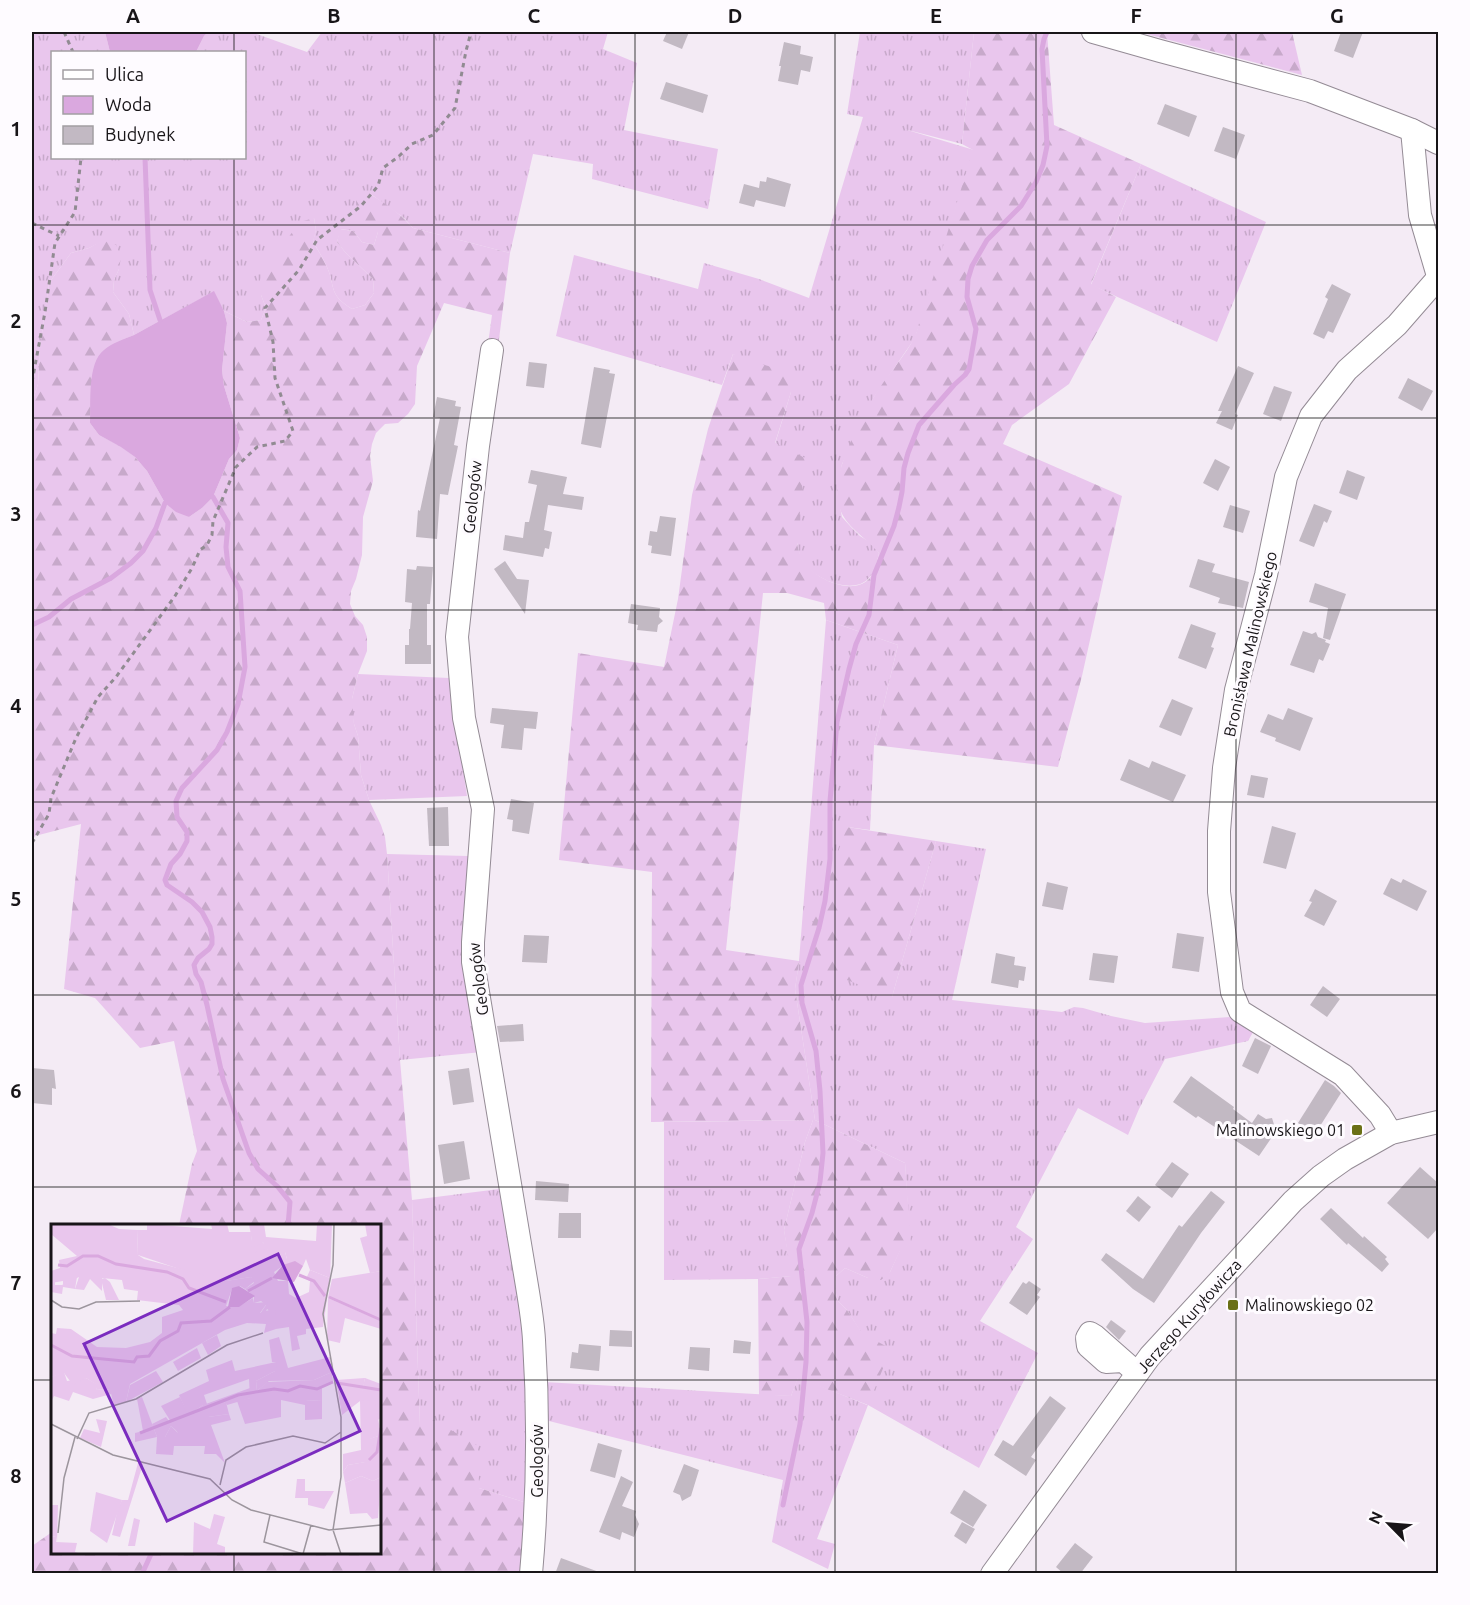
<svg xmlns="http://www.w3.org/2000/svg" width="1470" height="1605" viewBox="0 0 1470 1605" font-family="Ubuntu,sans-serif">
  <defs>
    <pattern id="grass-tufts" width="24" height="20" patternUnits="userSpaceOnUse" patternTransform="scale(1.5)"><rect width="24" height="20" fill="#e9c6ed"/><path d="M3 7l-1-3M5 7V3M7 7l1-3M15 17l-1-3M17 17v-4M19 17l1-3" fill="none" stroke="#c7a9ca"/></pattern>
    <pattern id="forest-firs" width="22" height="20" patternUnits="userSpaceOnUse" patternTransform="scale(1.5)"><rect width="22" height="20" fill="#e9c6ed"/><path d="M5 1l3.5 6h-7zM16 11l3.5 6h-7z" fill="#c7a9ca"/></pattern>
  </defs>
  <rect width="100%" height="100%" fill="#f4ebf5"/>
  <g fill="url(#grass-tufts)">
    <path d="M 32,32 L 105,32 L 110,52 L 52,52 L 52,158 L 244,158 L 244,52 L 196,52 L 204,36 L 208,32 L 251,32 L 307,52 L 322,32 L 608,32 L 603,49 L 637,63 L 624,130 L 718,149 L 708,209 L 592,179 L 593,164 L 533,154 L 510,253 L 413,228 L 404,218 L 372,195 L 378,232 L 374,245 L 362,242 L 353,231 L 341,229 L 337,242 L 345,252 L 373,279 L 374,293 L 365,305 L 352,309 C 326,293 337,285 325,263 C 322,256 317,249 313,241 L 316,230 L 314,218 L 261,295 L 266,308 L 261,320 L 247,322 L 224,311 L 213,292 L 134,335 L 129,314 L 113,292 L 114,280 L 119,269 L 103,241 L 89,248 L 71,253 L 49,283 L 40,348 L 38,384 L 32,403 Z"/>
    <path d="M 860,32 L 974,32 L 962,144 L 904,129 L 974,150 L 915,338 L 874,397 L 842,464 L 837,491 L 842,517 L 851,527 L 860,536 L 871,543 L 879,553 C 877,561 875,573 868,579 C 853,594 821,581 808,568 C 805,565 802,560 800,556 L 775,444 L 791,392 L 733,354 L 722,385 L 556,336 L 574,255 L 698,289 L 704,263 L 759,279 L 809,298 L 863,117 L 847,114 Z"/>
    <polygon points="1141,164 1266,222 1217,342 1091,285"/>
    <polygon points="826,620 898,645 874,745 870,830 847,827 892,997 936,841 986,849 952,1000 1062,1012 1074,1007 1083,1008 1111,1016 1145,1023 1230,1017 1256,1027 1248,1041 1165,1059 1139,1109 1128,1135 1078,1108 1016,1227 1033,1239 980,1321 1038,1353 979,1468 868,1405 817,1539 835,1544 828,1569 772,1542 783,1480 545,1420 544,1382 791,1396 798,1377 867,1405 890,1349 862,1334 847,1310 838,1301 835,1289 836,1276 845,1268 868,1278 890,1272 900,1250 910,1244 905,1163 815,1120 795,989 799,961"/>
    <polygon points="358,674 449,678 467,796 369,800 361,775 358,736 354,724 352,712 352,699"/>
    <polygon points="387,854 468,856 470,983 482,1052 400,1060"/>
    <polygon points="813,1120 805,1142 784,1230 792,1276 758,1279 664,1280 664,1122"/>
    <polygon points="507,1188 530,1337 530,1504 479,1488 420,1426 412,1200"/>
  </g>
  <g fill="url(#forest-firs)">
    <path d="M 974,32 L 1047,32 L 1054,125 L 1141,164 L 1091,284 L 1116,297 L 1069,384 L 1012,425 L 1003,444 L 1122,496 L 1082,676 L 1058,767 L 874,745 L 898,645 L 826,620 L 824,603 L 787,593 L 763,593 L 726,950 L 799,961 L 847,827 L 936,841 L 892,997 L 799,962 L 795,989 L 815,1120 L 905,1163 L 911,1244 L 900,1251 L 890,1272 L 881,1280 L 868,1278 L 845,1268 L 836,1276 L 835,1289 L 838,1301 L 847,1310 L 862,1333 L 891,1349 L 868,1405 L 798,1378 L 791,1396 L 759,1395 L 758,1279 L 791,1276 L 784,1230 L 805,1142 L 813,1120 L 651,1122 L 652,872 L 559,860 L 578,653 L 664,667 L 678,599 L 692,495 L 708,429 L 733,354 L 788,373 L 791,392 L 775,443 L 805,458 L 797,543 C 799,553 802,561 809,568 C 822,581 853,595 869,579 C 875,572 877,561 879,553 C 861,532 837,524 837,491 C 837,462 866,407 883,383 C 893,368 906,354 914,338 C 917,333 918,326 920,320 C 924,307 928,294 932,281 C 946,237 960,194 973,150 L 962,144 Z"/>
    <polygon points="1139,32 1292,32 1302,75"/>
    <path d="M 360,189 C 380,199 399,212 413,228 L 510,253 L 498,347 L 488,344 L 492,315 L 444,303 L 417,366 L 415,404 L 408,414 L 398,423 L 385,424 L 376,433 L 372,444 L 370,456 L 373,481 L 363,517 L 362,555 L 356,579 L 351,591 L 350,604 L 355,616 L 363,625 L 367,637 L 367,651 L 358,674 L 352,699 L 354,724 L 358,736 L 361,775 L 369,800 L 381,825 L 385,837 L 387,854 L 400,1060 L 412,1200 L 420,1426 L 434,1420 L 478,1446 L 479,1488 L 530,1504 L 522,1573 L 403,1574 L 392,1571 L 391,1574 L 32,1573 L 32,1546 L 52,1532 L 52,1552 L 380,1552 L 380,1226 L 179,1225 L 192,1164 L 197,1151 L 174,1041 L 140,1048 L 95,998 L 64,989 L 81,824 L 35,836 L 32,841 L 32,403 L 38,384 L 40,348 L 49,283 L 71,253 L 89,248 L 103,240 L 116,245 L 121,257 L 119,269 L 114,280 L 113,292 L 129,314 L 134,335 L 124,339 L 92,384 L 90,423 L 99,435 L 122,447 L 135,457 L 147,471 L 165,503 L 189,517 L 202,508 L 213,497 L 229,459 L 237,450 L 240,438 L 224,386 L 222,370 L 227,323 L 224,311 L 247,322 L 261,320 L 266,308 L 261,295 L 260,280 L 266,267 L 300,222 L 314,218 L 316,230 L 313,242 C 317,249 322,256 325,263 C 337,285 326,293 352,309 L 365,305 L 374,293 L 373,279 L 345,252 L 337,242 L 340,229 L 353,231 L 362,242 L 374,245 L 378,232 L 357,216 L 356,202 Z"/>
  </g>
  <g fill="#daa8df">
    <polygon points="105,32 208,32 204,36 196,52 110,52"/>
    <path d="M 214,291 L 224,311 L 227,323 L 222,370 L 224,386 L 240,438 L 237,450 L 229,459 L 213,497 L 202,508 L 189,517 L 176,512 L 165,503 L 147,471 L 135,457 L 121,447 L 99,435 L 90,423 C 91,403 87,363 104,350 C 112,343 124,339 134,335 Z"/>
  </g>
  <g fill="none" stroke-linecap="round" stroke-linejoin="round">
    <g stroke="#daa8df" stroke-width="5">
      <polyline points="145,158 150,290 160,320"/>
      <polyline points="213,497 228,523 226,547 228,567 240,591 245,667 238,704 227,732 217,750 182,788 176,801 177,817 187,832 187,841 180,854 171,864 165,880 167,885 192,902 202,912 210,927 212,937 212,944 209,949 198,958 194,965 196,974 201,982 207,1005 223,1079 249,1153 258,1169 278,1187 290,1202 288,1226"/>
      <polyline points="32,625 49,617 71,599 111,578 131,563 143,551 156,528 165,503"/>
      <polyline points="783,1505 800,1424 806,1362 807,1322 799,1249 812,1213 820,1182 823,1153 820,1091 816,1051 802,1003 801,985 819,928 825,901 830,859 830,801 837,722 849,669 856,644 869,615 874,575 894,526 899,507 902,492 904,468 908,453 919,425 954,385 965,375 969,369 976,329 967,297 968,279 972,266 987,240 1021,206 1036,182 1043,165 1047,146 1042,49 1044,39 1047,32"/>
      <polyline points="142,1574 152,1552"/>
    </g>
  </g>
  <g fill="#c2b9c3">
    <polygon points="667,32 689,32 682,49 663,41"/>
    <polygon points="1341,32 1363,32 1353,58 1334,51"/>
    <polygon points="784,42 801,46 800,54 813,57 810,72 801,70 798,85 778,81 781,66 779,66"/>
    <polygon points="666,82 708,95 703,113 660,99"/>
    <polygon points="1165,104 1197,116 1189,137 1157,124"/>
    <polygon points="1223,127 1245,135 1236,159 1214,151"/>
    <polygon points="767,177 791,184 785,207 756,200 754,207 739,203 744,184 759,188 760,181 766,182"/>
    <polygon points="1332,284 1351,294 1333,333 1328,331 1324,339 1313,334 1328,299 1325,297"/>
    <polygon points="529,362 547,364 544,388 526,386"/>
    <polygon points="1238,366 1254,373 1235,414 1238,415 1232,430 1216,423 1222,411 1218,411"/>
    <polygon points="594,367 610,370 609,373 615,374 601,448 581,444"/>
    <polygon points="1408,378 1433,391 1422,411 1398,398"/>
    <polygon points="1274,386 1292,392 1281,421 1263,414"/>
    <polygon points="437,397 456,401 455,406 461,407 454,445 458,446 448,495 440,494 437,539 416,537 418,510 420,511 440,418 433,417"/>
    <polygon points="1215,459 1230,467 1218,491 1203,483"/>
    <polygon points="531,470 567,477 563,494 584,497 582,510 548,505 544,530 552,532 549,549 545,548 543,557 503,550 505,535 523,538 525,522 529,522 537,485 528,483"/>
    <polygon points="1347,470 1365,477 1357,500 1339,493"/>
    <polygon points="1314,504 1332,511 1327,523 1324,521 1314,547 1299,541"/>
    <polygon points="1230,505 1250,511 1243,533 1223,527"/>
    <polygon points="660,516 676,518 671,556 651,553 652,546 648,545 650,531 657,532"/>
    <polygon points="1198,559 1215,564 1212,572 1249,582 1243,608 1218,603 1220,598 1189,587"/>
    <polygon points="505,561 517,579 529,580 525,614 494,569"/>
    <polygon points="417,566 433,567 430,604 427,604 427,645 431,645 431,664 405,664 405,645 409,645 409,629 410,629 412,603 405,602 407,569 416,570"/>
    <polygon points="1315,583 1346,594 1330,640 1323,638 1328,608 1309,602"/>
    <polygon points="631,604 660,608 659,617 663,621 658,625 657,632 637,630 638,625 628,623"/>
    <polygon points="1191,624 1216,633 1211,647 1214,648 1206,669 1178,658"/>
    <polygon points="1303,631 1312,634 1316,632 1318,637 1326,640 1325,642 1330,644 1323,661 1319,659 1314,673 1290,665"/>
    <polygon points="1172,699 1193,708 1181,736 1159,727"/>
    <polygon points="492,708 538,712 536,729 524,728 522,750 501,748 504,725 490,723"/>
    <polygon points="1288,708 1313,718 1300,751 1275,741 1276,738 1260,732 1268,714 1283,720"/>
    <polygon points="1129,759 1149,768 1152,761 1186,775 1173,802 1120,780"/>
    <polygon points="1251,775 1268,778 1264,798 1247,795"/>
    <polygon points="511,799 534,803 529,834 512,831 513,820 507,819"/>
    <polygon points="448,807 449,846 429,846 427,808"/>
    <polygon points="1272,826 1296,833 1286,869 1263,863"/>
    <polygon points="1391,878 1401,883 1403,879 1427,891 1417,911 1383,894"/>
    <polygon points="1047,882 1068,887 1063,910 1042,906"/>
    <polygon points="1315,889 1337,901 1324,926 1304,916 1312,902 1309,901"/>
    <polygon points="1177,933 1204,937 1199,972 1172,968"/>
    <polygon points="524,935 549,936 547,963 522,962"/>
    <polygon points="996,953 1015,957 1014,965 1026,967 1024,981 1019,980 1018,988 991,983"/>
    <polygon points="1093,953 1118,956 1114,983 1089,980"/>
    <polygon points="1323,986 1340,999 1327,1017 1310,1005"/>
    <polygon points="523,1024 524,1041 500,1042 497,1026"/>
    <polygon points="1255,1038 1271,1046 1258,1074 1242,1066"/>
    <polygon points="32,1068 54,1070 56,1089 52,1088 52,1105 32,1103"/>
    <polygon points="469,1068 474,1102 453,1105 448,1071"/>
    <polygon points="1191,1076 1234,1107 1233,1109 1252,1123 1258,1114 1266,1119 1272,1118 1276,1131 1259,1156 1198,1116 1196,1118 1173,1102"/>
    <polygon points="1325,1080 1334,1086 1341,1093 1315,1134 1298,1123"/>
    <polygon points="464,1141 470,1179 444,1184 438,1145"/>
    <polygon points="1172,1162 1189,1174 1172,1198 1155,1185"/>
    <polygon points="1420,1167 1438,1183 1438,1228 1428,1239 1387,1203"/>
    <polygon points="536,1181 569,1184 568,1202 535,1200"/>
    <polygon points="1211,1191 1225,1202 1201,1233 1154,1303 1133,1289 1101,1260 1106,1253 1143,1279 1179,1225 1182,1227"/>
    <polygon points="1138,1196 1151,1207 1139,1222 1126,1211"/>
    <polygon points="1331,1208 1363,1238 1364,1236 1387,1257 1385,1259 1389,1264 1382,1272 1348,1243 1347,1245 1320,1219"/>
    <polygon points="559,1213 581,1213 581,1238 558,1238"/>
    <polygon points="1029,1281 1041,1289 1037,1295 1040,1297 1027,1315 1009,1303 1023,1282 1026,1284"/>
    <polygon points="1111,1320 1126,1331 1119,1340 1106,1327"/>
    <polygon points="610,1330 632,1331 632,1347 609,1346"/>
    <polygon points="734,1340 751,1342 750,1354 733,1353"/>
    <polygon points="579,1344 601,1346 599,1371 570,1368 572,1352 578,1353"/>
    <polygon points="690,1347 710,1348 709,1371 688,1369"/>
    <polygon points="1050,1396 1066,1408 1031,1457 1036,1460 1026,1476 994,1455 1003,1440 1013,1446"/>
    <polygon points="598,1443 622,1450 615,1478 590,1471"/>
    <polygon points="684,1464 699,1470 691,1496 682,1501 680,1495 673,1492"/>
    <polygon points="621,1476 633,1482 622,1506 636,1511 635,1515 639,1524 634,1537 622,1532 620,1540 599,1532"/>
    <polygon points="964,1490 987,1505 973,1527 950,1513"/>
    <polygon points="962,1522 975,1529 966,1544 954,1536"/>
    <polygon points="1075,1543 1093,1557 1080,1574 1064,1574 1056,1567"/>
    <polygon points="561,1558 599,1572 599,1574 555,1574"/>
  </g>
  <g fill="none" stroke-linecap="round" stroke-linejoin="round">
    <defs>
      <g id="minor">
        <polyline points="1093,32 1160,51 1310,91 1412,130 1438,143"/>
        <polyline points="1412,130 1420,215 1438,276"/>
        <path d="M 492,350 L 478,446 L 457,637 L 464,718 L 483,809 L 473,942 L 473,962 L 527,1286 C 530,1304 533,1322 534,1340 C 539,1418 538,1496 531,1574"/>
        <polyline points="1391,1133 1380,1115 1343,1075 1240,1011 1232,992 1219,892 1219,831 1224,768 1236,690 1266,575 1286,477 1311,416 1347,370 1397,325 1438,278"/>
        <polyline points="1123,1361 1106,1362 1088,1346 1087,1338 1090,1333 1095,1336 1137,1373"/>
        <polyline points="992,1574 1150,1356 1293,1201 1321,1176 1345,1159 1391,1133 1438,1122"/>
      </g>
    </defs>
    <use href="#minor" stroke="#948b95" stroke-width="24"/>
    <g stroke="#918b92" stroke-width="3" stroke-dasharray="4.5 4.5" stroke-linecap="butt">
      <polyline points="64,32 73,52"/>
      <polyline points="32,223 59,236"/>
      <polyline points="32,382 45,312 55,243 75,212 81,158"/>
      <polyline points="32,843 49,814 51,798 76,738 98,697 116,677 175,596 192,568 200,550 207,545 212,535 213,521 236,467 257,447 285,441 293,431 275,378 273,342 265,308 299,270 317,240 361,206 378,186 383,168 398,157 412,144 433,135 455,108 466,51 471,32"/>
    </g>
    <use href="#minor" stroke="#fff" stroke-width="22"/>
  </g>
  <path fill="none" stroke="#181518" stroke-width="1.5" stroke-opacity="0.55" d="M 234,32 L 234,52M 434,32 L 434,1574M 635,32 L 635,1574M 835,32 L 835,1574M 1036,32 L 1036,1574M 1236,32 L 1236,1574M 234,158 L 234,1226M 32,225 L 1438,225M 32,418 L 1438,418M 32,610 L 1438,610M 32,802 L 1438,802M 32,995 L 1438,995M 32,1187 L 1438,1187M 32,1380 L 52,1380M 380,1380 L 1438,1380M 234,1552 L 234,1574"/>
  <g fill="#6a7016" stroke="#fefbff" stroke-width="2">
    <rect x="1351" y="1124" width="12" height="12" rx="3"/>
    <rect x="1227" y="1299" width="12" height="12" rx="3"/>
  </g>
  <g text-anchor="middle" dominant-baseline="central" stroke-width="6" stroke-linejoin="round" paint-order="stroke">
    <g font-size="16" fill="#181518" stroke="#fefbff">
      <text transform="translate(472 497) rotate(-84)">Geologów</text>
      <text transform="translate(1250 644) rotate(-77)">Bronisława Malinowskiego</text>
      <text transform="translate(478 979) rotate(-97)">Geologów</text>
      <text transform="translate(1189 1316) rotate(-48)">Jerzego Kuryłowicza</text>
      <text transform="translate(537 1461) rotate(-90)">Geologów</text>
    </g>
    <g font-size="16" fill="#181518" stroke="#fefbff" text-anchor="end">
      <text x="1345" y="1130">Malinowskiego 01</text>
      <text x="1245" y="1305" text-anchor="start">Malinowskiego 02</text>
    </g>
  </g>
  <g transform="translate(51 1224)">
    <rect width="330" height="330" fill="#f4ebf5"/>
    <path d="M 96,0 L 161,5 L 160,0 L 176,0 L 178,8 L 200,8 L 201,17 L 210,16 L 216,25 L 234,28 L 236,35 L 255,35 L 252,42 L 233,41 L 223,48 L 227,57 L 237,57 L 238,70 L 245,74 L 258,68 L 259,57 L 255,55 L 259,46 L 279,54 L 272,103 L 255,105 L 255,110 L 246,112 L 249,125 L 241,127 L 238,103 L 225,105 L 220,88 L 216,85 L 214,90 L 209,90 L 215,81 L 210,77 L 203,79 L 203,72 L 194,65 L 203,59 L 200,53 L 175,57 L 152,53 L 87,31 L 86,6 L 96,6 ZM 314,0 L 330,0 L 330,47 L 319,49 L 309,14 L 316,12 ZM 26,53 L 24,65 L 12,63 L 11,70 L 0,68 L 0,59 L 4,56 L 4,61 L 11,61 ZM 54,54 L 59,58 L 68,76 L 55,76 L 50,55 ZM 277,74 L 330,97 L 330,105 L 294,94 L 289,119 L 276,116 ZM 166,111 L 170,122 L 157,131 L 151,119 ZM 228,113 L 237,144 L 279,133 L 281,148 L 263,156 L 218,157 L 206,167 L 205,157 L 224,147 L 225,138 L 221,138 L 218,116 ZM 146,124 L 150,134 L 127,147 L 122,138 ZM 105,147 L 112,158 L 75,178 L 79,161 ZM 13,148 L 16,157 L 35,154 L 47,161 L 45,166 L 60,165 L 60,170 L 42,175 L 22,168 L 18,177 L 3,172 L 0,178 L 0,153 ZM 314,154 L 330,160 L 330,195 L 325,196 L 309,176 ZM 199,164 L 200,174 L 176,181 L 174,178 L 157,193 L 178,190 L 180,196 L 160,201 L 174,239 L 165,230 L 153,230 L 154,222 L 123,222 L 122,231 L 105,230 L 106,213 L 84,218 L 84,209 L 92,207 L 86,175 L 91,173 L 106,213 L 114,213 L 120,202 L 127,209 L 110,182 L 129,173 L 138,191 L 152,181 ZM 271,176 L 271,195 L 254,196 L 254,177 ZM 45,195 L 56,197 L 50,223 L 29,214 L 33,205 L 49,209 ZM 330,211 L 330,253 L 322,257 L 310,252 L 294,259 L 292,248 L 297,241 L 314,238 L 324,228 L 318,215 ZM 87,239 L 92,240 L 69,313 L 61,311 L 67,284 L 71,276 L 77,276 ZM 246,255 L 254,255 L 254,267 L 283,267 L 273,285 L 257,281 L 257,274 L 244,274 ZM 0,281 L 7,281 L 6,319 L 5,312 L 0,313 ZM 163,290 L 174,293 L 166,320 L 174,323 L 174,330 L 142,330 L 143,298 L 159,305 ZM 83,294 L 89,296 L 84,322 L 77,322 Z" fill="#e9c6ed"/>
    <path d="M 0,0 L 57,0 L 68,5 L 86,6 L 87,31 L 93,35 L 175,57 L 200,53 L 204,57 L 194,65 L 189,62 L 181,65 L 175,82 L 187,83 L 202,74 L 203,79 L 217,78 L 209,89 L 224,84 L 225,105 L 213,109 L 215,100 L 196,99 L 174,106 L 79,160 L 75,178 L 63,182 L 59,165 L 45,166 L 46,161 L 35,154 L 22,161 L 13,149 L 0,153 L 0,109 L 5,110 L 6,104 L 20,105 L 46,123 L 75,124 L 99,118 L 111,109 L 111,93 L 132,86 L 128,81 L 86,76 L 87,67 L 73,65 L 71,56 L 51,54 L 51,67 L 39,55 L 33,66 L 24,65 L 28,53 L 12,61 L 12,57 L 0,59 L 0,47 L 9,44 L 8,36 L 26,32 L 0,10 ZM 198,0 L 213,0 L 215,13 L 265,17 L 266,0 L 281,0 L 279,54 L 259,46 L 255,35 L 236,35 L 234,28 L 226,34 L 216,25 L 201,29 L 200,23 L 213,19 L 201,17 ZM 181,136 L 184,147 L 225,138 L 226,146 L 205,157 L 206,167 L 216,158 L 263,156 L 281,148 L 282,158 L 271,164 L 271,176 L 254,177 L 254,181 L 230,176 L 230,193 L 194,200 L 186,177 L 199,174 L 198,155 L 153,171 L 156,180 L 175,178 L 178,190 L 157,193 L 156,181 L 152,181 L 138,191 L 138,204 L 128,209 L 120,202 L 114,213 L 106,213 L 101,200 L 115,193 L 118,197 L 137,191 L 128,171 L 158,157 L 155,146 ZM 314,154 L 310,176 L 324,177 L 330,211 L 319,215 L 325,228 L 315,238 L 297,241 L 292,248 L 292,230 L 310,226 L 309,177 L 291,191 L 285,156 ZM 310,252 L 322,257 L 330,253 L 327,294 L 321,295 L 316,289 L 299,290 L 294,259 ZM 45,268 L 71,276 L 56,319 L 39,307 ZM 5,312 L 5,318 L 26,319 L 24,328 L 30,330 L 0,330 L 0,313 Z" fill="#e9c6ed"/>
    <path d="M 330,47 L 330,97 L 277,74 L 281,55 Z" fill="#e9c6ed"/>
    <path d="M 244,37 L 252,42 L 243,58 L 221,54 L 232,41 ZM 188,62 L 204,72 L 188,83 L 177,83 L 181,64 Z" fill="#daa8df"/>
    <path fill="none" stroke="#daa8df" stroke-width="3" d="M 7,41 L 16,42 L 32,32 L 47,32 L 65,40 L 116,48 L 132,55 L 138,64 L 175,78M 248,51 L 263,57 L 274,72M 197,67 L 221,54M 278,73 L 330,96M 0,121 L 21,132 L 83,138 L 86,133 L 98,132 L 109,117 L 127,107 L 130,99 L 160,97 L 179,83M 286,159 L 330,166M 89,209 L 187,171 L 223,165 L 237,167 L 249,162 L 266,165 L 282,158M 318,236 L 326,228 L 330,204"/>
    <path fill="none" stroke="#9c959d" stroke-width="1.5" d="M 283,0 L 282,41 L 272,90 L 290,193 L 290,253 L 282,306 L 290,330M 0,76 L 11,83 L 28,85 L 45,78 L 89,77M 0,200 L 62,231 L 159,255 L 181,276 L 200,286 L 278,306 L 330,301M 26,215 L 38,189 L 85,175 L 176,121 L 212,109M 169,261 L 175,236 L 195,223 L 242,212 L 274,219 L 290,208M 219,291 L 213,318 L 252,330M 7,309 L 13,254 L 24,213M 252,330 L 260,301"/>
    <path fill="#7b2cbf" fill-opacity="0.15" stroke="#7b2cbf" stroke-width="3" d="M 227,30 L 309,207 L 116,297 L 33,120 Z"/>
    <rect width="330" height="330" fill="none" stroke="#181518" stroke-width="3"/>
  </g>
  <rect width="1470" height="1605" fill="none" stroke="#fefbff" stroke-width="66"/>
  <rect x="51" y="51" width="195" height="108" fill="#fefbff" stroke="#a29fa3" stroke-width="1.5"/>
  <rect x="63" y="70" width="30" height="9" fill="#ffffff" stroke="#a29fa3" stroke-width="1.5"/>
  <text x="105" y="81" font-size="18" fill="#181518">Ulica</text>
  <rect x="63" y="96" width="30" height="18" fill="#daa8df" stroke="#a29fa3" stroke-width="1.5"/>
  <text x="105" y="111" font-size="18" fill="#181518">Woda</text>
  <rect x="63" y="126" width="30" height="18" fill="#c2b9c3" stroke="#a29fa3" stroke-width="1.5"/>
  <text x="105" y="141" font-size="18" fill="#181518">Budynek</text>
  <g transform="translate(1389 1524) rotate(295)" stroke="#fefbff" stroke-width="4.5" paint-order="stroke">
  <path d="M0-4.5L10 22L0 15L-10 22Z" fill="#181518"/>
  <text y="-9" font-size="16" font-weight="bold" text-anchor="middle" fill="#181518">N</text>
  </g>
  <rect x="33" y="33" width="1404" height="1539" fill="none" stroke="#181518" stroke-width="2"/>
  <g font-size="20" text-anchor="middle" font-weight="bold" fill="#181518">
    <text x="133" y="23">A</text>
    <text x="334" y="23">B</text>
    <text x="534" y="23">C</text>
    <text x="735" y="23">D</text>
    <text x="936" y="23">E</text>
    <text x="1136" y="23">F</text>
    <text x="1337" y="23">G</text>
    <text x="16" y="136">1</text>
    <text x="16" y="328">2</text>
    <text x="16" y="521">3</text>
    <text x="16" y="713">4</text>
    <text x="16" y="906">5</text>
    <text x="16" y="1098">6</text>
    <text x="16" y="1290">7</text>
    <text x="16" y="1483">8</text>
  </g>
</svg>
